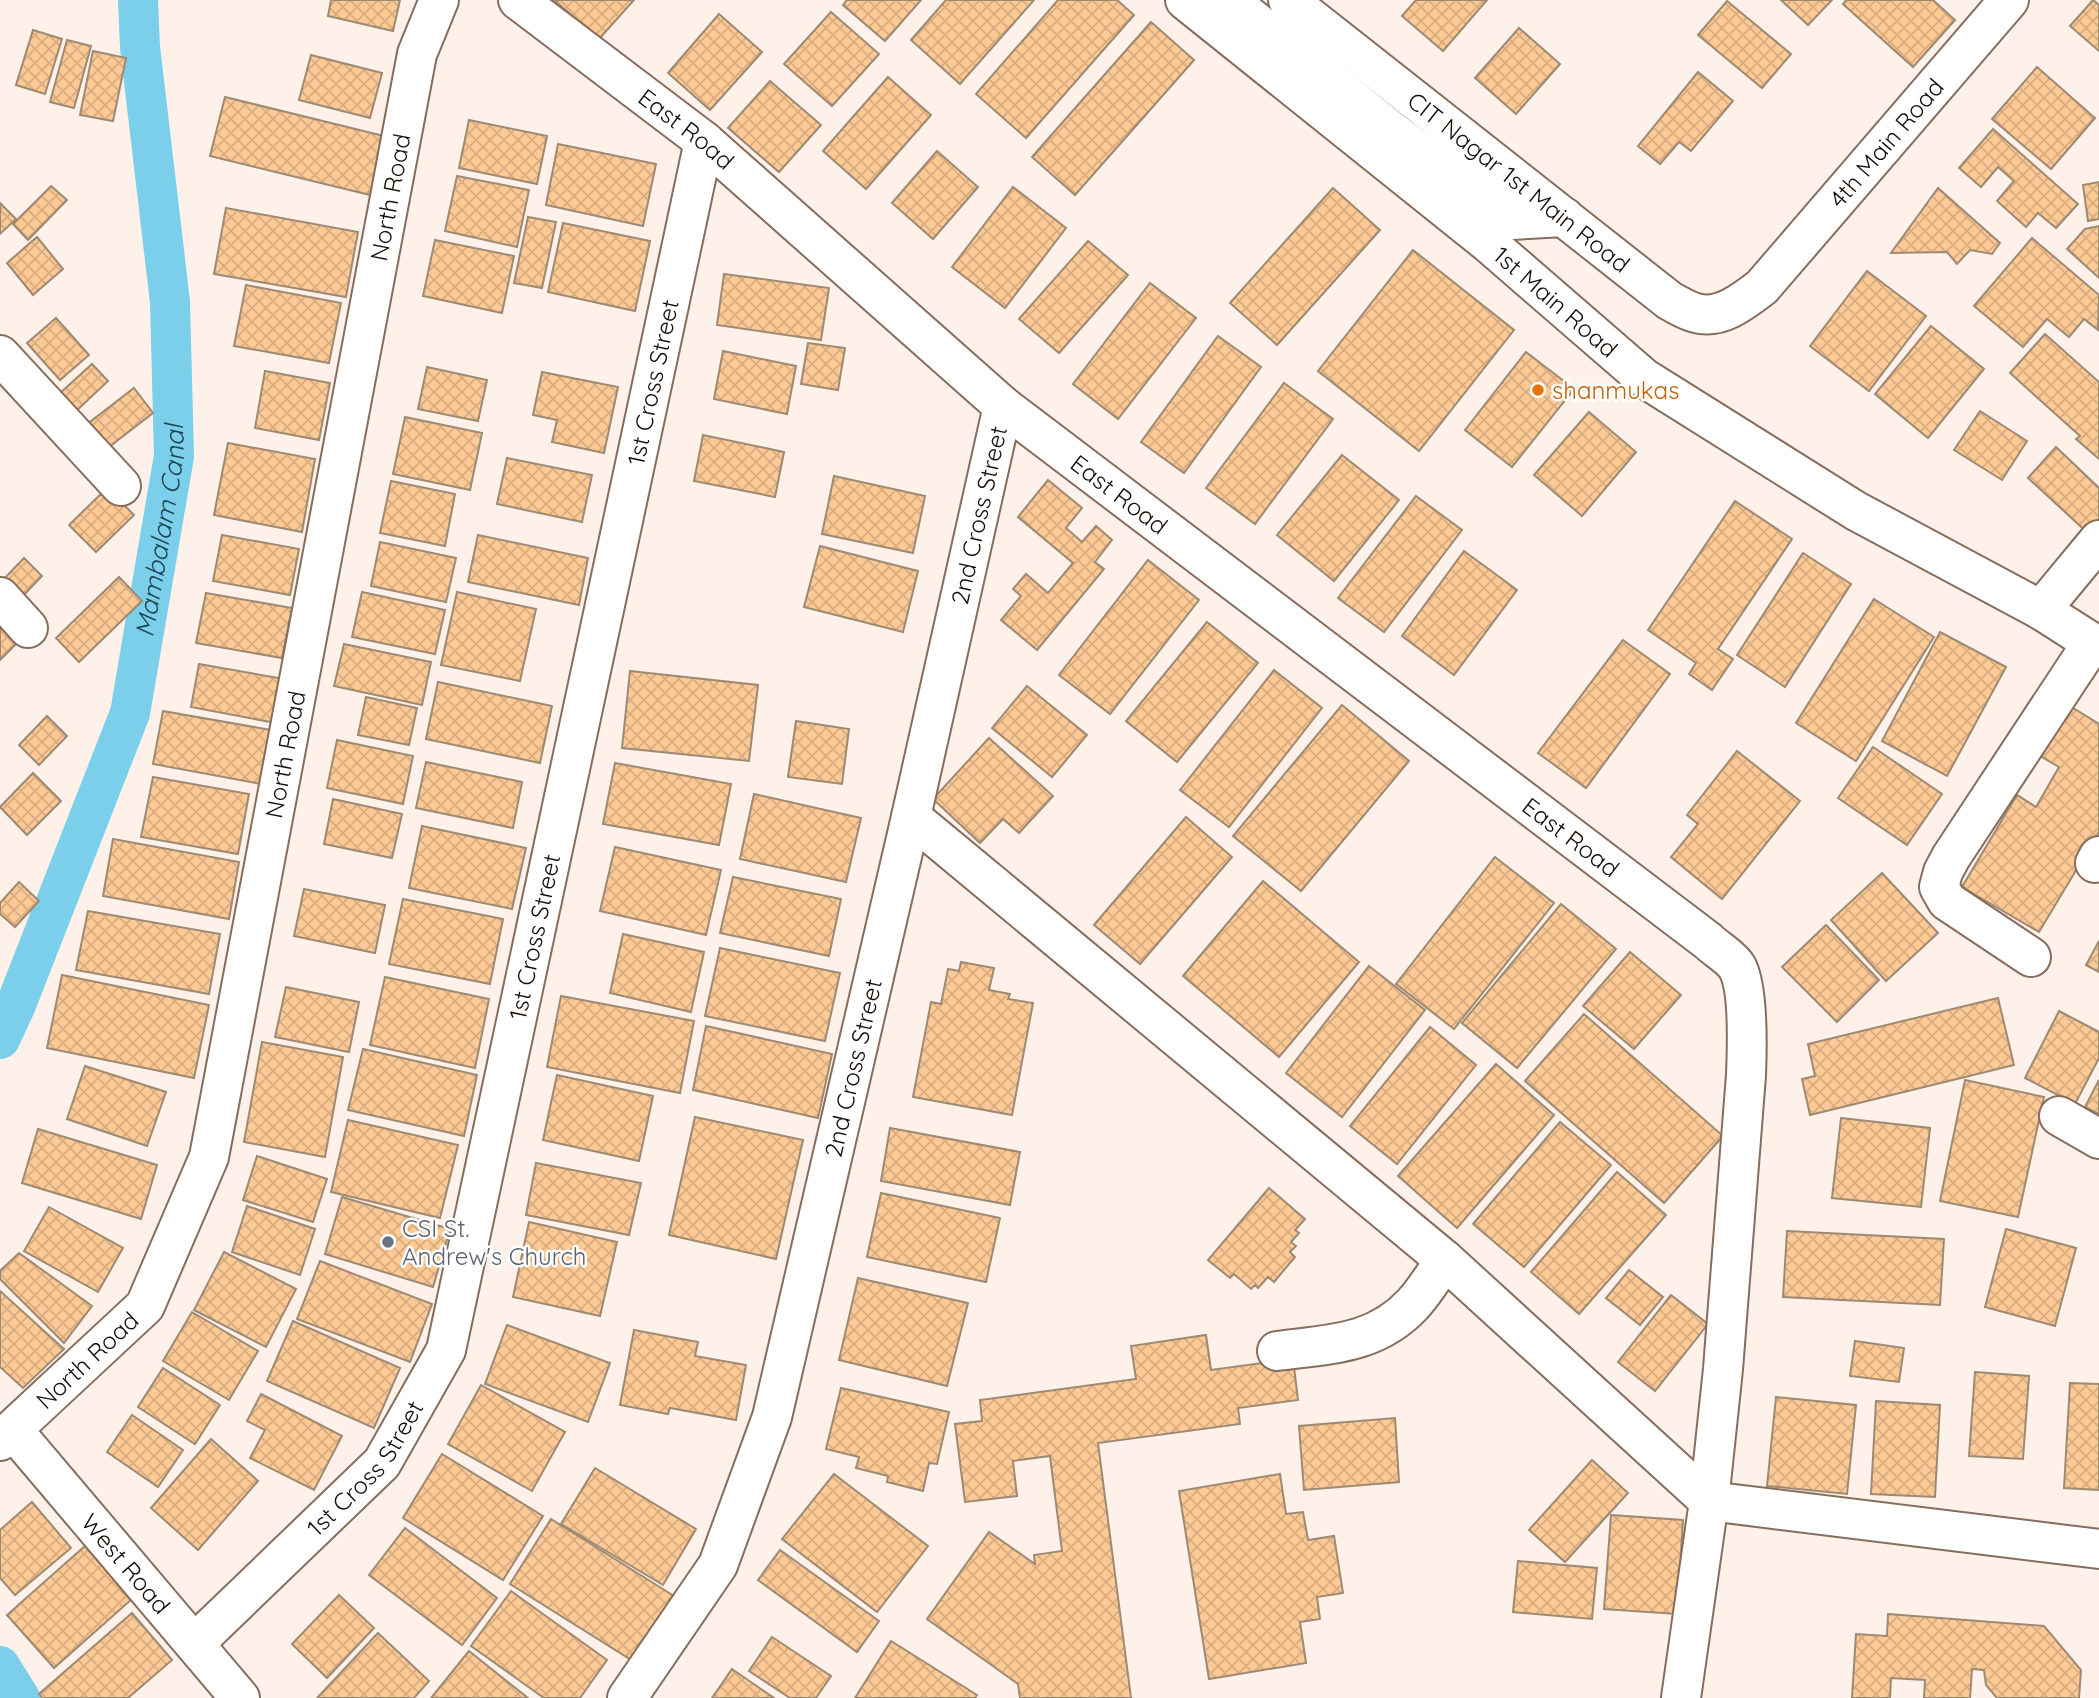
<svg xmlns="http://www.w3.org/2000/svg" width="2099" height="1698" viewBox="0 0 2099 1698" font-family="Quicksand,sans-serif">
  <defs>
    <pattern id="building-cross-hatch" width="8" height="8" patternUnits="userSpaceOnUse" patternTransform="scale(1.75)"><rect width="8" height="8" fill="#fdca95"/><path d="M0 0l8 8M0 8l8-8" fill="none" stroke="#d8ac7f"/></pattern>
  </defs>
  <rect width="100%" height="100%" fill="#fdf1ea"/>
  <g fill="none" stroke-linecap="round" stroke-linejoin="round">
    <g stroke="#7bcfea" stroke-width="40">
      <path id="s1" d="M 0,1039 L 15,1007 L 130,713 L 174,456 L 170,302 L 140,47 L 138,0"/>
      <polyline points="0,1666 20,1698"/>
    </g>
  </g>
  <g fill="url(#building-cross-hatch)" stroke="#9e8973" stroke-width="2">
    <polygon points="331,0 400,0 393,31 328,16"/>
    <polygon points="554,0 634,0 599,39"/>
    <polygon points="847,0 921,0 885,41 843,5"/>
    <polygon points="946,0 1034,0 960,84 911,40"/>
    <polygon points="1058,0 1117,0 1134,15 1026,138 976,94"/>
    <polygon points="1416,0 1487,0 1443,51 1402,16"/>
    <polygon points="1781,0 1832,0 1808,25"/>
    <polygon points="1846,0 1933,0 1955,20 1913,67 1843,4"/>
    <polygon points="2093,0 2099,5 2099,51 2070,26"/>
    <polygon points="1727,1 1791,54 1762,88 1698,35"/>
    <polygon points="831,12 879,54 832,106 784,64"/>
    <polygon points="719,14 762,52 710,110 668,73"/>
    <polygon points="1151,22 1194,60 1075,195 1032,157"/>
    <polygon points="1519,28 1560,64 1516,114 1475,78"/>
    <polygon points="33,30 62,39 45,94 16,85"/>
    <polygon points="67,40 91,46 74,108 50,102"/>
    <polygon points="93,51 126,58 113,121 80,115"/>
    <polygon points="311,55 382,73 370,118 299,100"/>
    <polygon points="2037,67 2095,118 2051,169 1992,119"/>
    <polygon points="1698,72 1733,101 1691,151 1679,142 1660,164 1638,146"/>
    <polygon points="888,77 931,115 866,189 823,151"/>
    <polygon points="770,81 821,125 779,172 728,128"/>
    <polygon points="225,97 384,136 370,195 210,156"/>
    <polygon points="469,120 547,136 537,184 459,168"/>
    <polygon points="1993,129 2078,204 2056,228 2038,213 2026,227 1997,201 2014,181 1998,167 1981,187 1959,168"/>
    <polygon points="558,144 656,164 643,226 546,205"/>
    <polygon points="937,151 978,187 933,239 892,203"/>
    <polygon points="457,176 529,190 517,247 445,231"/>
    <polygon points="2099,182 2099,219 2088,221 2083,185"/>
    <polygon points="51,186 67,200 28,240 13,224"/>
    <polygon points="1013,187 1066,228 1005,308 952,267"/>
    <polygon points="1333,188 1380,230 1277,345 1230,303"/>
    <polygon points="1938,188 2000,243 1992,254 1970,250 1957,264 1947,252 1891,253"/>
    <polygon points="0,203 16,219 0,234"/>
    <polygon points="226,208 358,232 346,297 214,274"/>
    <polygon points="528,217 556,222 542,288 514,283"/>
    <polygon points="563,223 650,241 635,311 548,292"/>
    <polygon points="2099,226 2099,278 2067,249 2085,229"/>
    <polygon points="37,237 63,269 33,295 7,263"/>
    <polygon points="2032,238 2099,295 2098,330 2084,319 2069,337 2047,319 2023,347 1974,306"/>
    <polygon points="435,240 514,256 502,313 423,296"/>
    <polygon points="1088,241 1128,275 1059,353 1019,319"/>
    <polygon points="1413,250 1514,330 1419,451 1318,371"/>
    <polygon points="1867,271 1926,316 1869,391 1810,346"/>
    <polygon points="724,274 829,288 821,340 717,325"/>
    <polygon points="1150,283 1196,318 1118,419 1073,384"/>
    <polygon points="246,285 341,303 329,363 234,346"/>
    <polygon points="56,318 89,355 60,380 27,343"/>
    <polygon points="1931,326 1984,369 1928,438 1875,394"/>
    <polygon points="2045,334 2099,382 2099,459 2076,439 2080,436 2010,373"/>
    <polygon points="1218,336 1261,367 1184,473 1141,442"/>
    <polygon points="808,343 845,348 838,390 801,384"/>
    <polygon points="723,351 796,366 787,414 714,399"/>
    <polygon points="1526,352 1574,389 1512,467 1465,430"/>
    <polygon points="92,364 108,381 75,412 59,394"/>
    <polygon points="427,367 487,380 478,421 418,409"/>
    <polygon points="265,371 330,383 319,440 255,428"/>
    <polygon points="542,372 618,387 604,453 552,442 557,420 533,415"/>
    <polygon points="1284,383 1333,419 1255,524 1206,488"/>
    <polygon points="134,388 153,413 105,450 86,425"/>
    <polygon points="1980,411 2027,441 2002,480 1954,450"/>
    <polygon points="1589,412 1636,452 1582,516 1534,475"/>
    <polygon points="405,417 482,433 470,490 393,474"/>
    <polygon points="703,435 784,452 775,497 694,481"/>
    <polygon points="228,443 315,459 302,532 214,515"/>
    <polygon points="2056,447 2099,488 2099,528 2091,536 2028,478"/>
    <polygon points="1342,455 1399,500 1334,581 1277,535"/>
    <polygon points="507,458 592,475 582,522 497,504"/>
    <polygon points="834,476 925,496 913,553 822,534"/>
    <polygon points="1048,480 1082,508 1066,528 1082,542 1096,526 1112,540 1095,562 1104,569 1037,650 1001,620 1021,596 1013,589 1026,574 1048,593 1073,563 1018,517"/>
    <polygon points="391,481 455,494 445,546 380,533"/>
    <polygon points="107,488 134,515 96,552 69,525"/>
    <polygon points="1416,496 1462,530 1384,632 1338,598"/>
    <polygon points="1735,501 1792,539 1718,649 1733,659 1712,690 1689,674 1696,663 1648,630"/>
    <polygon points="222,535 299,549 290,595 213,581"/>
    <polygon points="478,535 588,558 579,605 468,582"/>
    <polygon points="380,542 456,558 446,602 371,586"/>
    <polygon points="820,546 918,571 903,632 804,607"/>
    <polygon points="1464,551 1517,590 1454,675 1402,636"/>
    <polygon points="1803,553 1851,584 1785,687 1737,655"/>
    <polygon points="24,558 42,576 19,600 1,582"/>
    <polygon points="1148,560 1199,600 1110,714 1059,675"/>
    <polygon points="119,577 142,601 79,662 56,638"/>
    <polygon points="362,592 445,610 435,654 352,637"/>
    <polygon points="457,592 536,609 520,681 441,665"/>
    <polygon points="206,593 292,608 282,658 196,643"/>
    <polygon points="1874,599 1934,637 1856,761 1796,723"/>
    <polygon points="1207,622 1258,663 1177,762 1126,721"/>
    <polygon points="0,624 20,640 0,660"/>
    <polygon points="1940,632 2006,667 1947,776 1882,741"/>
    <polygon points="1623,640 1670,674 1586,788 1538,753"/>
    <polygon points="344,644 431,662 422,705 334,686"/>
    <polygon points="199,664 284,679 276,723 191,707"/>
    <polygon points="1274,670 1322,708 1229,827 1180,790"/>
    <polygon points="630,671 758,685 749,761 622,748"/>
    <polygon points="438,682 552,706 540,763 426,739"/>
    <polygon points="1027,686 1087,735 1052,777 992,728"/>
    <polygon points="366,697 417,708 409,745 358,735"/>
    <polygon points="1342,705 1409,761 1301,891 1233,836"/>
    <polygon points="2070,706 2099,724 2099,832 2039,932 1962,887 2017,795 2036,807 2059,767 2040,756"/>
    <polygon points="163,711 271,730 261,784 153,764"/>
    <polygon points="47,716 67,736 39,765 19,745"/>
    <polygon points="796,721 849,729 842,784 788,777"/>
    <polygon points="989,738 1053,796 1019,833 1003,819 980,843 933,799"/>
    <polygon points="337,740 413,756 403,804 327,788"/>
    <polygon points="1873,747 1942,794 1907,845 1838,798"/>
    <polygon points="1737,751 1800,801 1722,899 1671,857 1698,824 1687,815"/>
    <polygon points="426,762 522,782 513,828 416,808"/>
    <polygon points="615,763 731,784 719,845 603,824"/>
    <polygon points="33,773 61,801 27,835 0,807"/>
    <polygon points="153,777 249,794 238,854 141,837"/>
    <polygon points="754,794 861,818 846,882 740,859"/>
    <polygon points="333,799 402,814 392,858 324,844"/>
    <polygon points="1186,817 1232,857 1140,964 1094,925"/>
    <polygon points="422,826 526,848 512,909 409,888"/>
    <polygon points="113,839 239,862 229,919 103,896"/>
    <polygon points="615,847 721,870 706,935 600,911"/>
    <polygon points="1495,857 1554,903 1454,1029 1396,984"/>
    <polygon points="1882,873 1938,933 1886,981 1831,920"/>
    <polygon points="733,877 841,899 829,956 720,933"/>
    <polygon points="1263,881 1359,962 1279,1057 1183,976"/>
    <polygon points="19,882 39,901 15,927 0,914 0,903"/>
    <polygon points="304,889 385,905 375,953 294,936"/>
    <polygon points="403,899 503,919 490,984 389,964"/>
    <polygon points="1561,904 1616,949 1517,1068 1462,1023"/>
    <polygon points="88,911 220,934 209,994 76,970"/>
    <polygon points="1826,925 1879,980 1837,1022 1782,967"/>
    <polygon points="623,934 704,952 691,1012 610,993"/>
    <polygon points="2099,941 2099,972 2086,965"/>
    <polygon points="720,948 840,973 825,1041 705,1016"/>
    <polygon points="1630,952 1681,995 1634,1049 1583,1006"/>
    <polygon points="961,962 994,968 989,990 1010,994 1008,999 1033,1003 1012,1115 913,1097 931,1002 941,1004 948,969 959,971"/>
    <polygon points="1369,966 1425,1010 1342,1117 1286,1073"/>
    <polygon points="62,975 209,1005 194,1078 47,1048"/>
    <polygon points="385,977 489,999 475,1068 370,1045"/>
    <polygon points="286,987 359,1002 349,1052 275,1037"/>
    <polygon points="561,996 694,1021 680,1093 547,1067"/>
    <polygon points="1998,998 2014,1065 1810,1115 1802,1079 1815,1076 1808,1044"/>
    <polygon points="2059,1011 2099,1032 2099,1058 2075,1104 2025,1078"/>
    <polygon points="1584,1014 1723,1136 1664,1203 1525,1081"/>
    <polygon points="706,1026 832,1054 818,1118 693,1090"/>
    <polygon points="1430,1027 1476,1065 1397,1164 1350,1126"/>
    <polygon points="262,1042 343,1057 325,1157 244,1142"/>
    <polygon points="363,1049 477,1075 464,1136 348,1110"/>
    <polygon points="1496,1064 1554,1115 1457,1228 1398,1176"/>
    <polygon points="85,1066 166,1092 147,1146 67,1119"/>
    <polygon points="557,1075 653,1096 639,1161 543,1140"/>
    <polygon points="1965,1080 2044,1097 2018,1217 1940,1201"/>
    <polygon points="2099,1080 2099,1114 2085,1107"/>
    <polygon points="695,1117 803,1140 776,1259 669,1235"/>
    <polygon points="1841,1118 1930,1128 1921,1207 1832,1198"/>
    <polygon points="348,1120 458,1145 440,1218 331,1192"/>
    <polygon points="1560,1122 1611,1165 1524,1267 1473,1224"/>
    <polygon points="890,1128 1020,1152 1010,1205 881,1181"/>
    <polygon points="38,1129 157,1165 141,1219 22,1183"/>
    <polygon points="257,1156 327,1179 313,1222 243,1200"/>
    <polygon points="536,1163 641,1183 629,1235 526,1215"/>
    <polygon points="1617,1172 1666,1215 1579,1314 1531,1272"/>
    <polygon points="1269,1188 1305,1219 1295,1230 1299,1233 1291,1242 1296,1246 1290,1252 1295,1257 1274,1282 1268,1277 1258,1288 1255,1285 1251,1289 1234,1274 1230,1278 1208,1260"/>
    <polygon points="881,1193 1000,1218 986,1282 867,1257"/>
    <polygon points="342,1197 450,1229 433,1287 325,1254"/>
    <polygon points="247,1206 315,1229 300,1275 232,1252"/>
    <polygon points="49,1207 123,1248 98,1292 24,1251"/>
    <polygon points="529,1222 617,1242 600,1316 513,1297"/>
    <polygon points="2006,1229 2076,1248 2055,1326 1985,1307"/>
    <polygon points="1787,1231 1944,1239 1940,1305 1783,1297"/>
    <polygon points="224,1252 296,1289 266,1347 194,1310"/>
    <polygon points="19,1253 92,1306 64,1343 0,1279 0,1271"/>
    <polygon points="320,1261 432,1304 410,1362 297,1319"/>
    <polygon points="1629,1270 1663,1297 1640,1325 1606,1298"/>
    <polygon points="858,1278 968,1303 947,1386 839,1360"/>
    <polygon points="0,1291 64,1349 23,1388 0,1367"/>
    <polygon points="1671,1295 1708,1324 1655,1391 1618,1362"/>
    <polygon points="192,1312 258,1351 229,1400 163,1361"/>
    <polygon points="293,1321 400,1368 374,1428 267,1381"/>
    <polygon points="507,1325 610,1363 588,1422 485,1384"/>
    <polygon points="634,1330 698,1342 695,1356 746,1365 736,1420 670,1408 668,1414 620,1405"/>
    <polygon points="1206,1335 1211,1370 1293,1359 1298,1400 1238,1408 1240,1424 1098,1443 1131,1698 1020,1698 1018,1684 927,1619 989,1532 1035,1564 1034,1555 1062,1551 1050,1456 1013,1461 1017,1496 965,1502 955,1424 982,1421 980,1400 1136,1379 1131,1346"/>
    <polygon points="1855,1341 1904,1348 1899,1382 1850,1376"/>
    <polygon points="163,1368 220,1405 195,1444 138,1407"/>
    <polygon points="1975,1372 2029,1376 2023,1459 1969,1456"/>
    <polygon points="2070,1383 2099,1384 2099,1490 2064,1488"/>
    <polygon points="481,1385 565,1432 532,1491 448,1444"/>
    <polygon points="841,1388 949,1412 937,1464 929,1463 923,1491 887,1482 888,1476 856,1468 859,1457 826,1449"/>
    <polygon points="261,1394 342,1436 314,1490 250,1458 265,1430 247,1421"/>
    <polygon points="1776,1397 1856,1405 1847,1494 1767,1486"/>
    <polygon points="1876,1401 1940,1405 1935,1497 1871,1494"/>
    <polygon points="132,1415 183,1450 158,1487 107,1452"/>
    <polygon points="1395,1418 1399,1482 1304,1490 1299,1426"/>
    <polygon points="211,1439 258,1481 198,1550 151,1508"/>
    <polygon points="442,1454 543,1516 503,1580 403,1518"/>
    <polygon points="1592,1460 1628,1493 1565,1562 1529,1530"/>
    <polygon points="595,1468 696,1529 663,1585 561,1524"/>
    <polygon points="834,1474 928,1546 877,1612 782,1539"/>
    <polygon points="1280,1474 1286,1514 1303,1512 1308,1540 1334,1536 1343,1593 1317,1597 1320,1619 1300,1622 1306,1663 1209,1679 1179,1491"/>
    <polygon points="32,1502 71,1548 15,1595 0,1578 0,1530"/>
    <polygon points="1611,1515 1683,1520 1677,1614 1604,1609"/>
    <polygon points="551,1519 674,1596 633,1661 510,1584"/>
    <polygon points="405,1528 497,1598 462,1645 369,1575"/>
    <polygon points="85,1546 132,1599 54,1668 7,1615"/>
    <polygon points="780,1550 879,1621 857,1652 758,1580"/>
    <polygon points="1518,1561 1597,1568 1592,1619 1513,1612"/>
    <polygon points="511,1591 607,1660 580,1698 544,1698 471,1646"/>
    <polygon points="339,1595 374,1628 327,1678 292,1644"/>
    <polygon points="132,1613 172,1660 128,1698 42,1698 39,1694"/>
    <polygon points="1888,1614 2044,1626 2081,1670 2079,1698 1997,1698 1986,1685 1984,1670 1972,1669 1970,1698 1924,1698 1925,1680 1891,1678 1890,1698 1852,1698 1856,1634 1887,1636"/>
    <polygon points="378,1633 429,1681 414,1698 317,1698"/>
    <polygon points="772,1637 831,1676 816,1698 790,1698 749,1671"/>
    <polygon points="891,1641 977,1695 975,1698 855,1698"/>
    <polygon points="469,1651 528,1698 431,1698"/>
    <polygon points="732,1669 774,1698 712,1698"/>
  </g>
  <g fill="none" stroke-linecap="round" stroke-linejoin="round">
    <defs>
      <g id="minor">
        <path id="s2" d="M 518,0 L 704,141 L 1003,406 L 1708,941 C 1716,949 1731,957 1737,967 C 1749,988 1747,1050 1746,1075 L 1723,1369 L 1709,1501 L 1681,1698"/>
        <polyline points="0,355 121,486"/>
        <polyline points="0,597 28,628"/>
        <polyline points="2041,610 2099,540"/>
        <polyline points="911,817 1445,1260 1709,1501 2099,1549"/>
        <polyline points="2095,863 2099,856"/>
        <polyline points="2031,957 1947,901 1939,887 1943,872 1951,857 2092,643"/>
        <polyline points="2059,1116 2099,1139"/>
        <path d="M 1277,1351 C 1329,1344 1375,1345 1413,1304 C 1425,1291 1435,1274 1445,1260"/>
        <path id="s3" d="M 13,1430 L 240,1698"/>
        <path id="s4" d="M 0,1441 L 145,1306 L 209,1157 L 417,54 L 439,0"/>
        <path id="s5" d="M 195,1643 L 382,1463 L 446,1350 L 704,141"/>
        <path id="s6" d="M 627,1698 L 718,1565 L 772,1417 L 911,817 L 1003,406"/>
      </g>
      <g id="major">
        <path id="s7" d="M 1185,0 L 1487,242 L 1644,378 L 1856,511 L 2041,610 L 2099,647"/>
        <polyline points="1229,0 1396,134 1511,220 1564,217"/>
        <path id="s8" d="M 1288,0 L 1670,301 C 1678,305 1687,311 1696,313 C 1720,320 1744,301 1762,287 L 2009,0"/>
      </g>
    </defs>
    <use href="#minor" stroke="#866d5c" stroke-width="42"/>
    <use href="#major" stroke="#866d5c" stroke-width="42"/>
    <use href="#minor" stroke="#fff" stroke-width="38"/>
    <use href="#major" stroke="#fff" stroke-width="38"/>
  </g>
  <circle fill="#e8710a" stroke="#fff" stroke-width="2.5" cx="1538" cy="390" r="7"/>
  <circle fill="#6b7280" stroke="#fff" stroke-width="2.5" cx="388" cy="1242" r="7"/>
  <g text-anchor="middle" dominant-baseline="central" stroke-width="5" stroke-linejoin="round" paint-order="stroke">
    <g font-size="24" fill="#160d07" stroke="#fff">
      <text stroke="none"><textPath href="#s2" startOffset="212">East Road</textPath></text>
      <text stroke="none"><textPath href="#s8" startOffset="779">4th Main Road</textPath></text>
      <text stroke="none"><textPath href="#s8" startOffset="294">CIT Nagar 1st Main Road</textPath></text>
      <text stroke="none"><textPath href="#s4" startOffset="1337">North Road</textPath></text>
      <text stroke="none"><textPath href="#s7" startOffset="478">1st Main Road</textPath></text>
      <text stroke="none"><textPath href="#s5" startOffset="1379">1st Cross Street</textPath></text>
      <text stroke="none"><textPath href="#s2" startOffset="779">East Road</textPath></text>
      <text stroke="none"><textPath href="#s6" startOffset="1244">2nd Cross Street</textPath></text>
      <text stroke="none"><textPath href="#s4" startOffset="770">North Road</textPath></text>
      <text stroke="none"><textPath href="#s2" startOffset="1346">East Road</textPath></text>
      <text stroke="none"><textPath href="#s5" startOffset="812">1st Cross Street</textPath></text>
      <text stroke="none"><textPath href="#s6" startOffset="677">2nd Cross Street</textPath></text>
      <text stroke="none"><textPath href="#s4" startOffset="119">North Road</textPath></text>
      <text stroke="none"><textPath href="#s5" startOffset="245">1st Cross Street</textPath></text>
      <text stroke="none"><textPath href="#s3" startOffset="175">West Road</textPath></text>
    </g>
    <g font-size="24" fill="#c56008" stroke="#fff" text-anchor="start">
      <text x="1552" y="390">shanmukas</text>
    </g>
    <g font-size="24" fill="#5b616d" stroke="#fff" text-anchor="start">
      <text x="402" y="1228">CSI St.<tspan x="402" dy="28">Andrew's Church</tspan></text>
    </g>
    <g font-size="26" font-style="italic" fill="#1d434f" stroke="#fff">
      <text stroke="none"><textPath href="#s1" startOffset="536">Mambalam Canal</textPath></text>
    </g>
  </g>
</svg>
